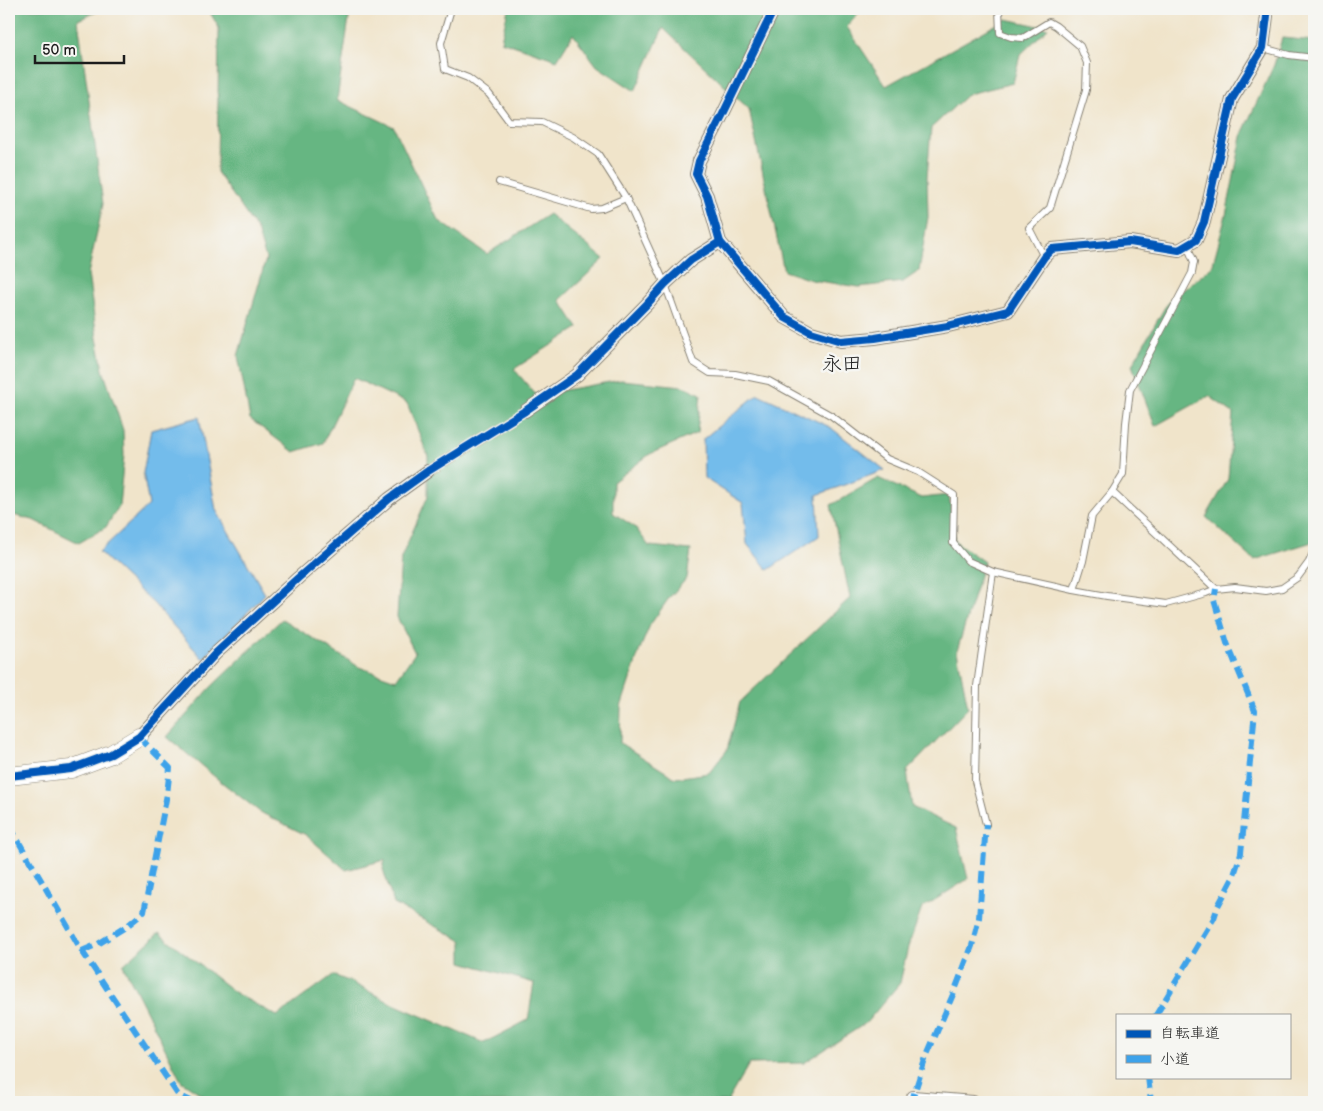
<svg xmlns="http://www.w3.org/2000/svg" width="1323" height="1111" viewBox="0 0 1323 1111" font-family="'Balsamiq Sans','Klee One',sans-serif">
  <rect width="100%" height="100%" fill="#f6f6f2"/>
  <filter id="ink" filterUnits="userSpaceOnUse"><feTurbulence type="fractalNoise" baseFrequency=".02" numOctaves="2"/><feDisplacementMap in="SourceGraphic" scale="10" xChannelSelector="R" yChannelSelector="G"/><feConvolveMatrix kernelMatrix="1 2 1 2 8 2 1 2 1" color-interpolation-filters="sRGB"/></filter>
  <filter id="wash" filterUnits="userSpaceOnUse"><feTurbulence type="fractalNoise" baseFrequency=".0096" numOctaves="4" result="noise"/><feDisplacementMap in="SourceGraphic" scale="20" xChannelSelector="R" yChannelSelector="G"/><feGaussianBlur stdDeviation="1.12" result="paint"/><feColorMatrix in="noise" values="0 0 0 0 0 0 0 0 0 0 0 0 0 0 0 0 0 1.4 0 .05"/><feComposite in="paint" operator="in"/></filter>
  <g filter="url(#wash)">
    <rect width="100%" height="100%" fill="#f0e4ca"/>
    <g fill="#66b682" stroke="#41694f">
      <polygon points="9,9 103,9 78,20 103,204 88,274 97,338 103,370 123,430 124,455 119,506 106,527 79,543 33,520 9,514"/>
      <polygon points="208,9 356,9 349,18 337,100 394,127 438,220 487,254 549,214 604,259 560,300 578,328 514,369 536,395 621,380 683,386 701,394 697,433 650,454 613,482 613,513 635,527 649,546 691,550 687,578 669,598 650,625 640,649 621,707 620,743 675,778 709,773 727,750 740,702 850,598 831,505 878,478 922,498 949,495 955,541 984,562 957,651 968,708 907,771 912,807 956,828 968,879 922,908 908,947 900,983 866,1023 804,1063 749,1064 728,1100 730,1102 213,1102 181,1081 148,1014 123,965 159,933 237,994 277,1016 333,975 351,982 391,1003 484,1043 528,1020 534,983 462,962 462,941 394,904 383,869 385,860 346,870 306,835 260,812 215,777 167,737 211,687 282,619 359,667 396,680 415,653 397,617 401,558 428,496 428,456 407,403 354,378 323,443 294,452 250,419 238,356 266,259 257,230 217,172 219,28"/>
      <polygon points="508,9 862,9 847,27 886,86 1006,19 1048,28 1020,55 1013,83 968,94 931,128 927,177 928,217 919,271 903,282 859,287 811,280 784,271 749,109 663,28 635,91 597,66 573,34 557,60 501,41"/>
      <polygon points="1282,38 1314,41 1314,506 1312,542 1254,560 1206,517 1228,479 1233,413 1209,396 1155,426 1132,365 1165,307 1173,298 1212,267 1226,215 1243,132 1274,65"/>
    </g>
    <g fill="#73bceb" stroke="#486c84">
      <polygon points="758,394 830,427 885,470 817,495 819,536 768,570 747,544 743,503 704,478 703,439"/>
      <polygon points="199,417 216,510 265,594 203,659 154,604 99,552 149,505 143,473 151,430"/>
    </g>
  </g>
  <g filter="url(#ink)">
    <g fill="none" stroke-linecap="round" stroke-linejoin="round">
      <polyline stroke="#c6bca7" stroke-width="12" stroke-dasharray="12 6" stroke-linecap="butt" points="428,471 525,411"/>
      <defs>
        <g id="lane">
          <polyline points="451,9 441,43 445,69 468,78 489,94 509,121 542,122 573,137 598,154 626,198 665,284 693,362 710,373 735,374 769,381 832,416 887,459 918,472 954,495 953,543 968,561 993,572 1074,590 1107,596 1166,604 1206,593 1216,589 1235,587 1266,591 1282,588 1298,577 1309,562 1314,551"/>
          <polyline points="999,9 1000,33 1011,37 1023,38 1049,22 1056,26 1080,46 1087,63 1086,90 1050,208 1029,228 1044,257"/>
          <polyline points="1263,48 1289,55 1314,58"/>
          <polyline points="499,182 591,209 602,208 626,198"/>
          <polyline points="1112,492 1216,589"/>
          <polyline points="1074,590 1083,561 1092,516 1112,492 1123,474 1126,423 1130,390 1192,273 1194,262 1187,245"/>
          <polyline points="986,824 975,781 977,686 993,572"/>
        </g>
        <g id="street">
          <polyline points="774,9 723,114 699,161 696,174 707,196 720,242 784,317 811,332 841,341 875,338 948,326 1008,311 1044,257 1052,249 1130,242 1179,250 1196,240 1204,222 1232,99 1263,48 1267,16 1266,9"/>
          <polyline points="525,411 577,375 647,304 665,284 691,260 720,242"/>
          <polyline points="139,737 216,653 298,578 389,499 428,471"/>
          <polyline points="913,1097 973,1102"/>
        </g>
        <polyline id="secondary" points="9,776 71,769 111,754 139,737"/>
      </defs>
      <use href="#lane" stroke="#868073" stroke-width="8"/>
      <use href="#street" stroke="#868073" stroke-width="14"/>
      <use href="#secondary" stroke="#868073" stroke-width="19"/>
      <use href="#lane" stroke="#fff" stroke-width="6"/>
      <use href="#street" stroke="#fff" stroke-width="12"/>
      <use href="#secondary" stroke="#fff" stroke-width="18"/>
      <g stroke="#3da2ea" stroke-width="6" stroke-dasharray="12 6" stroke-linecap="butt">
        <polyline points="9,825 82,951 178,1095 193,1102"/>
        <polyline points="82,951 98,944 127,926 144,912 167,794 170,768 139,737"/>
        <polyline points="1156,1015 1214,918 1218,906 1233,878 1241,853 1255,711 1227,643 1214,600 1216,589"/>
        <polyline points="1148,1077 1151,1102"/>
        <polyline points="907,1102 913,1097 926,1057 955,990 972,946 979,918 986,824"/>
      </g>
      <defs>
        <g id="cycleway">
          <polyline points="774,9 723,114 699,161 696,174 707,196 720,242 784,317 811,332 841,341 875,338 948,326 1008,311 1044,257 1052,249 1130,242 1179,250 1196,240 1204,222 1232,99 1263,48 1267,16 1266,9"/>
          <polyline points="9,776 71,769 111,754 139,737 216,653 298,578 389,499 428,471 525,411 577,375 647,304 665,284 691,260 720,242"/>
        </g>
      </defs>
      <use href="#cycleway" stroke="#f6f6f2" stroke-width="11"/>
      <use href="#cycleway" stroke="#0057b8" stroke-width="8"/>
    </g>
  </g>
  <g text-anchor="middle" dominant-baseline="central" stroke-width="5" stroke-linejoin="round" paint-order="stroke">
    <g font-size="20" fill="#1c1c1c" stroke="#f6f6f2">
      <text x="842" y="364">永田</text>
    </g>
  </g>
  <rect width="1323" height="1111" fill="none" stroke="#f6f6f2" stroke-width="30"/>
  <rect x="1116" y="1014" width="175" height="65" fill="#f6f6f2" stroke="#9f9f9c"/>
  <rect x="1126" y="1030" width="25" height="8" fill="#0057b8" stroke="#9f9f9c"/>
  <text x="1160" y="1038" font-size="15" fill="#1c1c1c">自転車道</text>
  <rect x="1126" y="1055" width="25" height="8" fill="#3da2ea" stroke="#9f9f9c"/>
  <text x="1160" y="1064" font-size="15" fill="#1c1c1c">小道</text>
  <path d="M35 55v8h89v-8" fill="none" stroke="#1c1c1c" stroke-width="2.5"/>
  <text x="42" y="55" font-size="15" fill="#1c1c1c" stroke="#f6f6f2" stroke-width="4" paint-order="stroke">50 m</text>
</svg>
